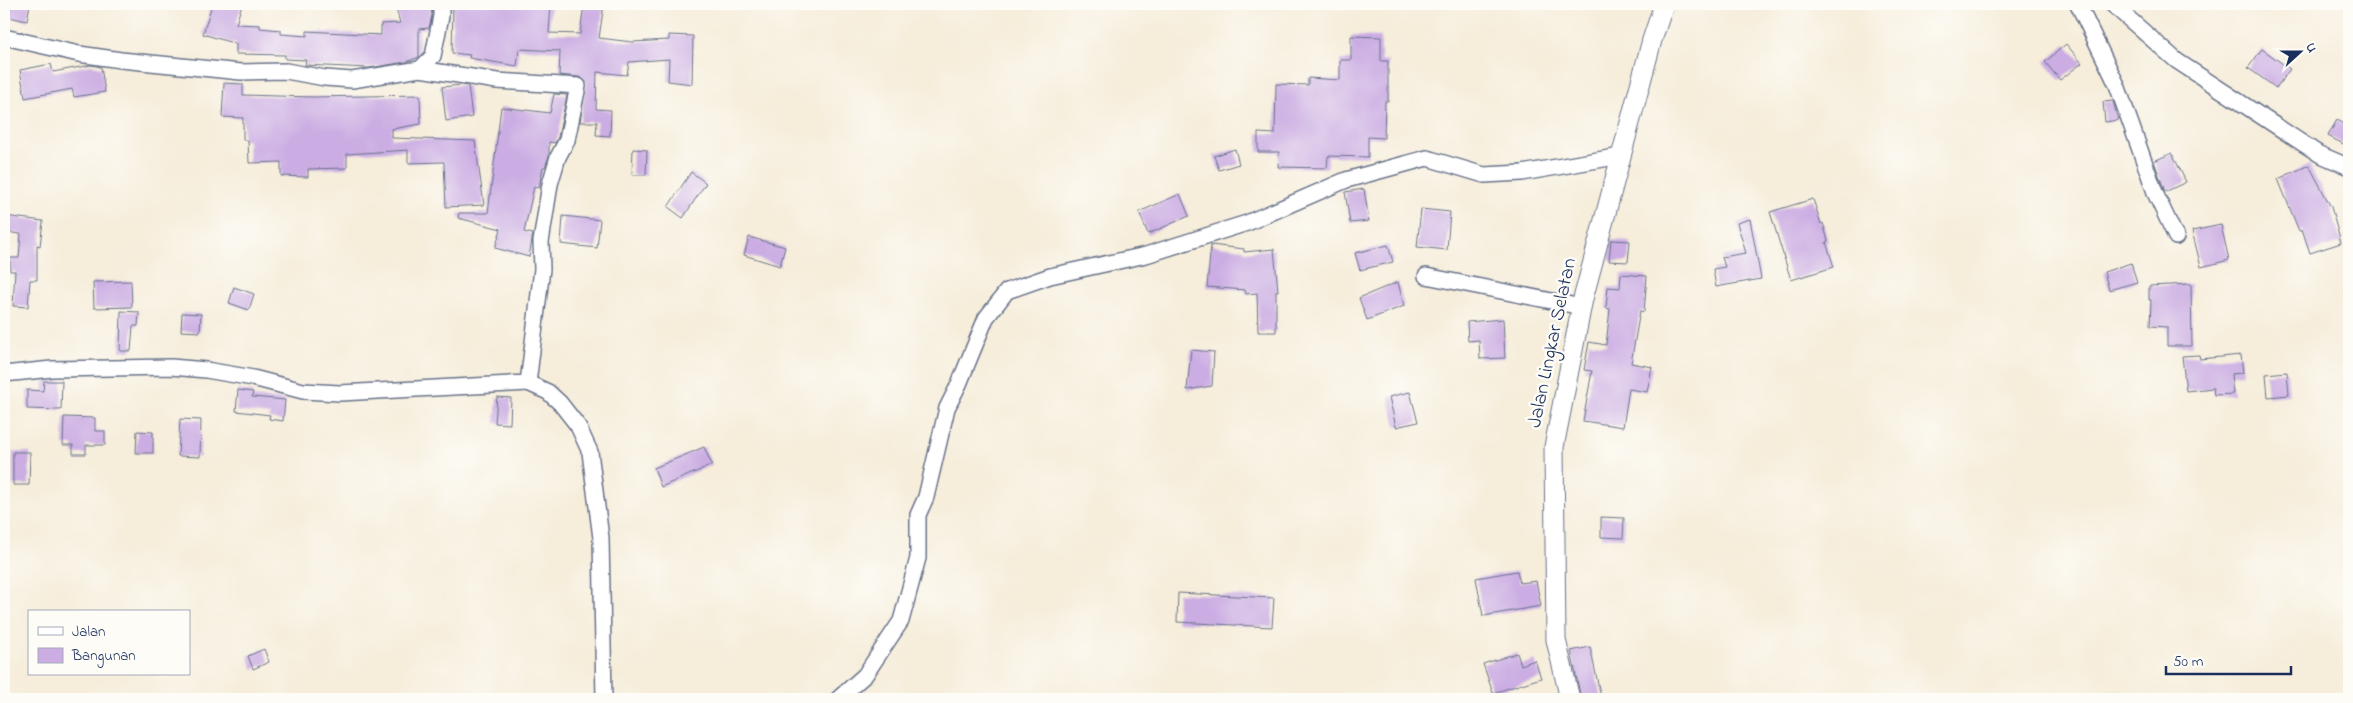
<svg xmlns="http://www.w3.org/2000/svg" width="2353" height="703" viewBox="0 0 2353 703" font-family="'Indie Flower',sans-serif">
  <rect width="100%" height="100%" fill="#fdfcf7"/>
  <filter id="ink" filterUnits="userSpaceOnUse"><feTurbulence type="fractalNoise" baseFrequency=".02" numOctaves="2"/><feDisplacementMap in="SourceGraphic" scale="10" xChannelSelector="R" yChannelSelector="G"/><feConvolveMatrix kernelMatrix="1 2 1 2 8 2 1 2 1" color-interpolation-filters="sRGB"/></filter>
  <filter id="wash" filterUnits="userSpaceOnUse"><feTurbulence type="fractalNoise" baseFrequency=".0096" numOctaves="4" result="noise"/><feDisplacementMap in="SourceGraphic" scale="20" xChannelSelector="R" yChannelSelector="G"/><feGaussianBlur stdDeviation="1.12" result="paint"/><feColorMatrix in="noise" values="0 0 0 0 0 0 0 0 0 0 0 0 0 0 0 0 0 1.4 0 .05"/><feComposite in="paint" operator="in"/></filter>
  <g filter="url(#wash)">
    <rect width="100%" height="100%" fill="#f6edda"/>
    <g id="blocks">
      <g fill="#cbade3">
        <polygon points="11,4 30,4 27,21 9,17"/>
        <polygon points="212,4 242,4 236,24 260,25 260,28 281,30 281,34 307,36 307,31 381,35 381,24 400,23 395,4 430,4 432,15 429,28 419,29 419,57 406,62 369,68 305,65 306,60 285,59 285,55 236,54 236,44 203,34"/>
        <polygon points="453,4 551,4 549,33 580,34 584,4 604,4 599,38 632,42 669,40 669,35 693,36 692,84 668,81 669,59 629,62 627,75 597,72 596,109 611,110 610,136 596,135 597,122 580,122 586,82 579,77 559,75 560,51 519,49 517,66 469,58 470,55 452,53"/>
        <polygon points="1351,36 1381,37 1381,61 1388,61 1388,101 1385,101 1384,138 1368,137 1368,157 1328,156 1327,168 1278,167 1279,152 1258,152 1258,133 1275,134 1276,84 1308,85 1308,78 1340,80 1340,60 1351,60"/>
        <polygon points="2066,44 2082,63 2060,80 2045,62"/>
        <polygon points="2262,49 2290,69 2276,88 2248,68"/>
        <polygon points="51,64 53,72 91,65 101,67 105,92 74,97 72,89 25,98 20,70"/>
        <polygon points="224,83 243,84 243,95 312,97 420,95 421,124 392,129 392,138 475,141 484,205 446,207 444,162 408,163 408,150 347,154 347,168 308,169 308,177 281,176 281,162 249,163 248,140 243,140 243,118 222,117"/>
        <polygon points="461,85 468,86 472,117 446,121 442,87"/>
        <polygon points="554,94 567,95 558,137 555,143 549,142 549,156 545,167 543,167 539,188 534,187 524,232 533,234 529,257 495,248 501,229 458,218 459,213 488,213 501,107 550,113"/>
        <polygon points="2113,101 2118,120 2105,122 2103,102"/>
        <polygon points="2337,120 2349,126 2349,147 2328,136"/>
        <polygon points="633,149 647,150 646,175 632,175"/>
        <polygon points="1235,149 1239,164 1219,170 1214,156"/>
        <polygon points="2172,153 2186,182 2165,192 2154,161"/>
        <polygon points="2309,165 2331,207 2341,243 2310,253 2302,229 2299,231 2278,179"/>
        <polygon points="691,172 706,183 683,218 668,207"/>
        <polygon points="1364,189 1369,221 1350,223 1345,192"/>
        <polygon points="1180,194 1189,216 1148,234 1139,212"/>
        <polygon points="1813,199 1821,224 1823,223 1828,241 1826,242 1834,267 1791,280 1770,212"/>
        <polygon points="1421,209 1450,212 1447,250 1417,247"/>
        <polygon points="5,216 43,221 40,246 37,245 37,280 30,280 28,307 13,306 15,271 10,271 10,258 19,258 21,234 4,232"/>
        <polygon points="563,216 600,220 597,248 561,244"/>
        <polygon points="1750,219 1761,279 1716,287 1713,269 1725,267 1722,257 1746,253 1737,223"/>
        <polygon points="2221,225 2229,260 2201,267 2192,231"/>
        <polygon points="749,237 785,247 780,266 744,255"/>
        <polygon points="1611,240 1630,241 1628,262 1609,261"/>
        <polygon points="1211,245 1244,249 1244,252 1274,249 1278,291 1276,291 1276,332 1258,332 1257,293 1246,294 1245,290 1207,287"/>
        <polygon points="1388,245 1393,262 1360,270 1355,253"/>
        <polygon points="2131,263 2137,282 2109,290 2104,272"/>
        <polygon points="1621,274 1647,276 1644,312 1640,311 1631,363 1652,367 1647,392 1629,389 1623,427 1583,421 1592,371 1584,370 1589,342 1606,345 1610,309 1606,308 1608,287 1620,288"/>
        <polygon points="131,281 132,307 94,308 93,282"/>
        <polygon points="1398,282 1404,306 1367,320 1359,298"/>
        <polygon points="2191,284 2192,346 2167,346 2167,327 2150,326 2151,300 2149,300 2149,286"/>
        <polygon points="234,287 254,294 249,310 229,303"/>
        <polygon points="121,311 139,312 138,326 133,326 131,351 120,351"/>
        <polygon points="182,313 201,314 200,332 181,331"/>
        <polygon points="1503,319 1505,358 1480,359 1479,340 1468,341 1467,322"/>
        <polygon points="1191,350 1214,352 1212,386 1187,390"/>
        <polygon points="2199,355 2200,359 2241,355 2243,373 2231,374 2233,394 2214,395 2213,388 2186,391 2182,356"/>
        <polygon points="2287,372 2289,395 2268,397 2266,374"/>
        <polygon points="44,381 62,381 61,410 27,409 27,390 43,391"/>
        <polygon points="238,390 253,392 252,397 285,400 283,421 269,419 270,415 236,411"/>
        <polygon points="1410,392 1418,422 1396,427 1389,397"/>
        <polygon points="497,397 511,398 510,424 495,423"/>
        <polygon points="64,417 95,418 95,431 105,431 105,445 86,445 86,454 73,454 73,445 63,445"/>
        <polygon points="180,419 201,420 200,457 178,456"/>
        <polygon points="137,431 153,432 153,453 136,453"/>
        <polygon points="704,447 712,465 661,487 654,468"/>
        <polygon points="13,452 30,452 29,485 13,485"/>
        <polygon points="1601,517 1624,518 1623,538 1601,537"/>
        <polygon points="1517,571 1520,583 1536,581 1541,606 1483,616 1476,578"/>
        <polygon points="1178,593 1274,598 1272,627 1177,622"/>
        <polygon points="1590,647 1601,698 1581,699 1571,651"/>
        <polygon points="264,649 269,662 253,669 248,656"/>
        <polygon points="1517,653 1521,665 1535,660 1541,678 1493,693 1483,664"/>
      </g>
    </g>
  </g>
  <g filter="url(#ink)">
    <use href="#blocks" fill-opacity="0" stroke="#687289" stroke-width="1"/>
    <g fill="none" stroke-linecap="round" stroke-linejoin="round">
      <defs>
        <g id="minor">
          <polyline points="2078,4 2117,85 2156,195 2176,237"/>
          <polyline points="2112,4 2177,61 2319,154 2349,167"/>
          <polyline points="4,37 79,54 121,60 241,72 286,71 325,78 352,80 420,69 433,56 441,16 441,4"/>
          <polyline points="1426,276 1582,307"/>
          <polyline points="4,374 52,369 171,367 206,370 253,378 303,391 340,393 528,383 542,269 541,242 550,184 558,157 567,140 578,86 497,81 420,69"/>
          <polyline points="528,383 548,392 560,403 578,426 590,452 601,538 604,699"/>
          <polyline points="838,699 865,675 901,621 918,558 918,515 926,497 947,408 959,384 986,318 1007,291 1050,276 1146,255 1247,223 1346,180 1427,158 1484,175 1522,173 1621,156"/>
        </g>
        <polyline id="tertiary" points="1570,699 1556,640 1554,447 1583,299 1652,40 1664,4"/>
      </defs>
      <use href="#minor" stroke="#687289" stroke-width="18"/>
      <use href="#tertiary" stroke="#687289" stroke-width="21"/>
      <use href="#minor" stroke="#fff" stroke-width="15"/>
      <use href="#tertiary" stroke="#fff" stroke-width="19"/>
    </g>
  </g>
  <g text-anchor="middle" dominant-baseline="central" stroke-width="5" stroke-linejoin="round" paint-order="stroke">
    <g font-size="20" fill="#1b2f5e" stroke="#fdfcf7">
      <text transform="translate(1553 343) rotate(-78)">Jalan Lingkar Selatan</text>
    </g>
  </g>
  <rect width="2353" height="703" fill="none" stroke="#fdfcf7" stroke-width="20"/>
  <rect x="28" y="610" width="162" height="65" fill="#fdfcf7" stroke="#a3aaba"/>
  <rect x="38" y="627" width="25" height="8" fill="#ffffff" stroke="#a3aaba"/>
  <text x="72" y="636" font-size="15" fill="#1b2f5e">Jalan</text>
  <rect x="38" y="648" width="25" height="15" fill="#cbade3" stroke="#a3aaba"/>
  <text x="72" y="660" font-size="15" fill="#1b2f5e">Bangunan</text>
  <g transform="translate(2300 52) rotate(69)" stroke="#fdfcf7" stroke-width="4" paint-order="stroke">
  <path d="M0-4L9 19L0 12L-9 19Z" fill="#1b2f5e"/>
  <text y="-8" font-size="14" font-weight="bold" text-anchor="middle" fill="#1b2f5e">U</text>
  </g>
  <path d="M2166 666v8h125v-8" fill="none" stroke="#1b2f5e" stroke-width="2.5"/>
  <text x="2173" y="666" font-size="15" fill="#1b2f5e" stroke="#fdfcf7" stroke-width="4" paint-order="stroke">50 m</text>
</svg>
